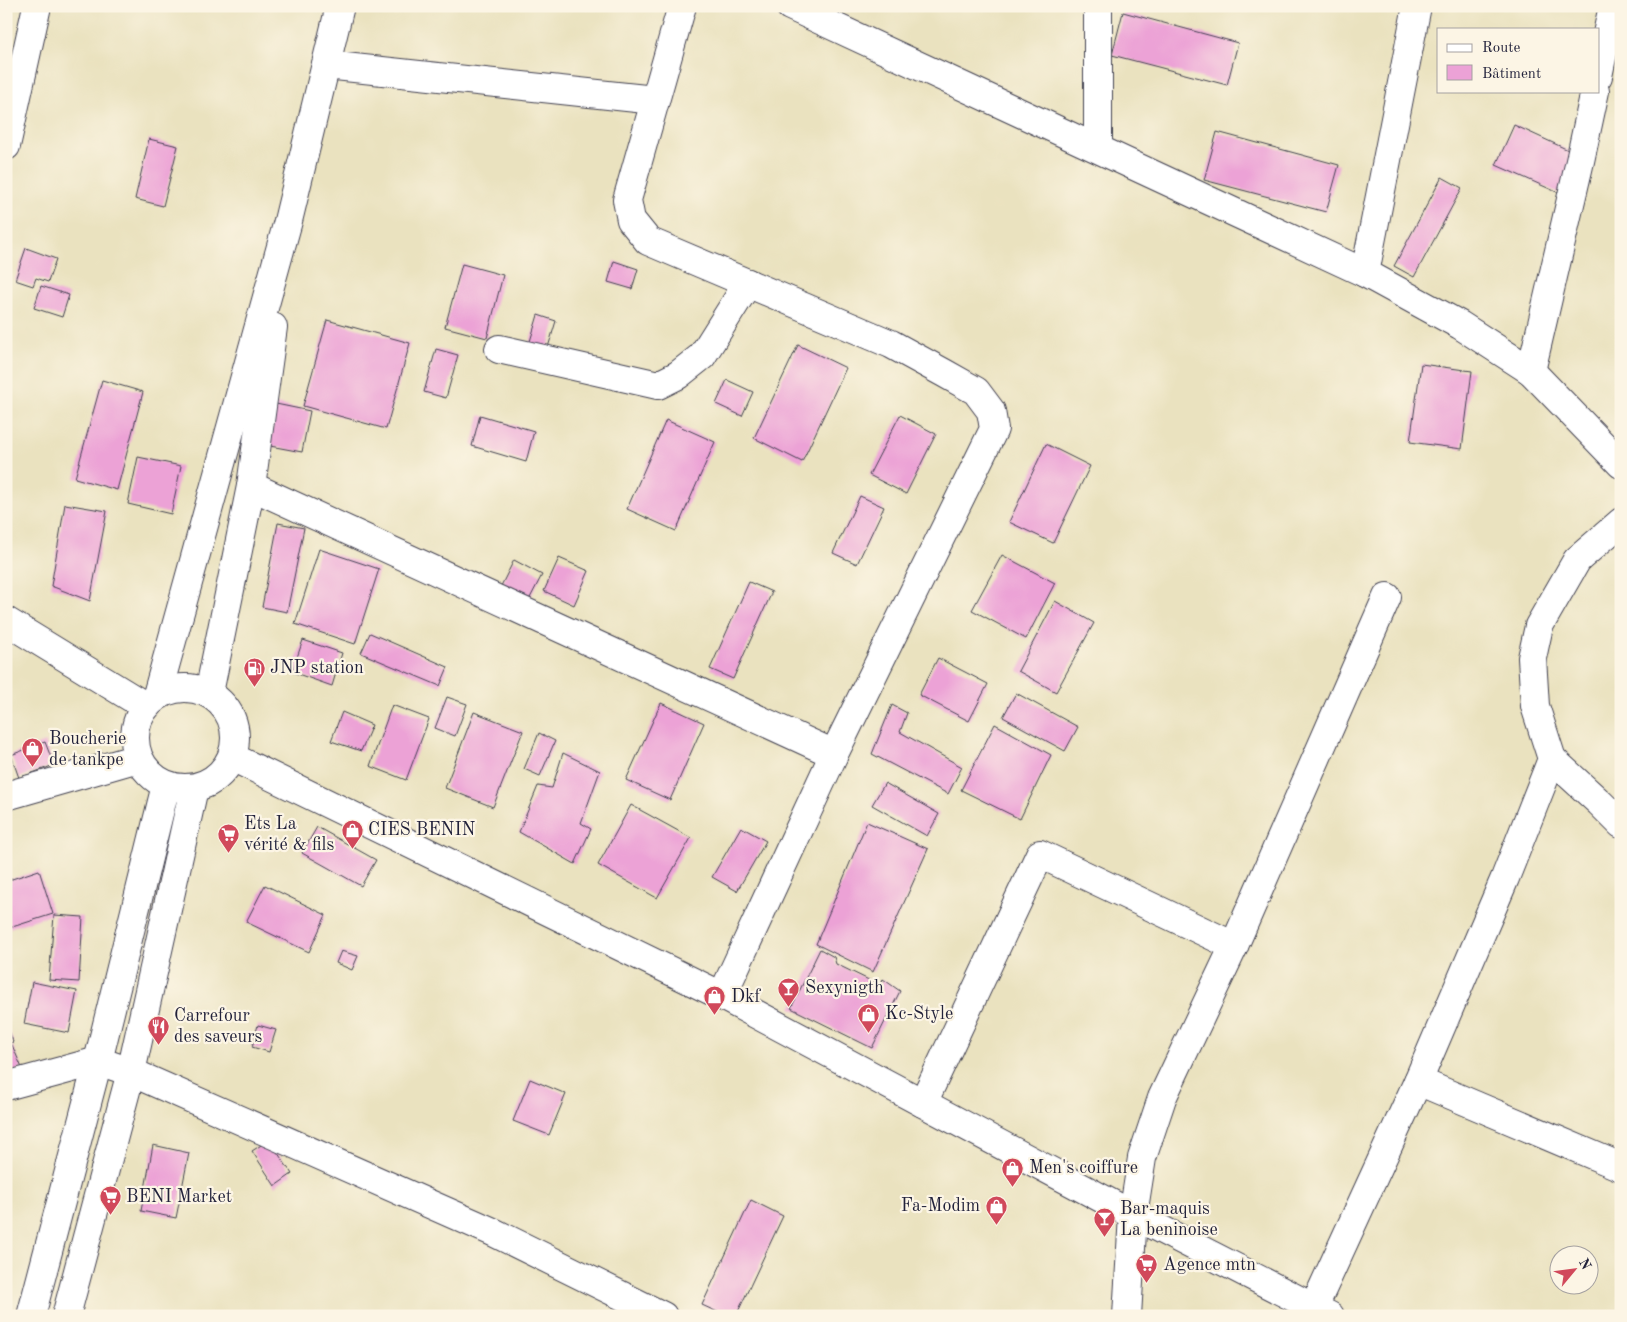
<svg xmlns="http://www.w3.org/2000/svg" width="1627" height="1322" viewBox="0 0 1627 1322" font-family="'Old Standard TT',serif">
  <rect width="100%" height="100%" fill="#fcf5e5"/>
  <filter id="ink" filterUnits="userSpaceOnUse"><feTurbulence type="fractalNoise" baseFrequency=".02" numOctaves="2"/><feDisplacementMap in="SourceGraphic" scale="10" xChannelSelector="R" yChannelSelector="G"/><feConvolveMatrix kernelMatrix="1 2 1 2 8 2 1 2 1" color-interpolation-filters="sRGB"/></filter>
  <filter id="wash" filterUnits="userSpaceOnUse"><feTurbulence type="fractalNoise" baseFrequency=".0096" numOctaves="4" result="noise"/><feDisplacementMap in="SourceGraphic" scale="20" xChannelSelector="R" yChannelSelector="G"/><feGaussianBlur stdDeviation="1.12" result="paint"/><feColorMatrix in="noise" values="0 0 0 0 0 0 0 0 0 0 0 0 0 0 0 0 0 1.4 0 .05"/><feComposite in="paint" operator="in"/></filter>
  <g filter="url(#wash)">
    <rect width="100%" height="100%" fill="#eae2bf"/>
    <g id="blocks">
      <g fill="#eca2d6">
        <polygon points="1123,12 1238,43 1227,85 1112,55"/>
        <polygon points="1514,125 1577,154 1559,193 1496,165"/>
        <polygon points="1217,132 1339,165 1326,212 1204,180"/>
        <polygon points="149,139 178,146 163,206 135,199"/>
        <polygon points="1442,177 1462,188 1414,277 1394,266"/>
        <polygon points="26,248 56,259 48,282 36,278 33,286 15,280"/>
        <polygon points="614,261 638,269 632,289 608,282"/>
        <polygon points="462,264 503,275 487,338 445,327"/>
        <polygon points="41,286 69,295 62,317 34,308"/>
        <polygon points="538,315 556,321 546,354 528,348"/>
        <polygon points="327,320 410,343 386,429 303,406"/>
        <polygon points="798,345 846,368 802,462 754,438"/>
        <polygon points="436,349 458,355 446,398 424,392"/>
        <polygon points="1421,364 1472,371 1462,449 1410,442"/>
        <polygon points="102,380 143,392 117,490 75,478"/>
        <polygon points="727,380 753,392 742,416 716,404"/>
        <polygon points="276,404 310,411 302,452 270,446"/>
        <polygon points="480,415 534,431 526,462 472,446"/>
        <polygon points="900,415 936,434 906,494 869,475"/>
        <polygon points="666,420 715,442 676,531 627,509"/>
        <polygon points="1046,444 1090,466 1053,543 1009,522"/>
        <polygon points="138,457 181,466 171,514 128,504"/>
        <polygon points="860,496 884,507 857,564 833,553"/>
        <polygon points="65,504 107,511 90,601 51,586"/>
        <polygon points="278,523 304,528 287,612 262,607"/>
        <polygon points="319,549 379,569 355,644 295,624"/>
        <polygon points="1002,555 1055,583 1026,639 972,610"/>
        <polygon points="559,558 589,571 574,605 544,591"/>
        <polygon points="514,560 542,575 528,602 500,588"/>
        <polygon points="749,582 772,592 733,679 710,669"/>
        <polygon points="1055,601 1094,623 1056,692 1018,671"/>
        <polygon points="370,633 448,667 440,686 361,653"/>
        <polygon points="303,640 342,653 332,686 292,672"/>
        <polygon points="938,658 988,684 969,721 919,695"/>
        <polygon points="1016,693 1078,727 1065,751 1003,717"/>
        <polygon points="447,697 467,704 455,736 435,728"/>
        <polygon points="661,703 704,723 670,800 626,780"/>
        <polygon points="392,705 429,719 406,780 370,766"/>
        <polygon points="892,705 907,713 900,732 962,767 948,794 872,754"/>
        <polygon points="342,712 372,725 361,751 331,741"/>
        <polygon points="474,712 523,731 493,807 445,788"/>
        <polygon points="995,724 1051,755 1020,819 961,790"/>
        <polygon points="539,733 555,741 540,776 524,769"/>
        <polygon points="45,742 54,765 19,778 11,755"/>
        <polygon points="563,753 600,771 581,823 591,829 575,864 519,832 538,786 552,788"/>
        <polygon points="885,783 939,814 927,836 872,805"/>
        <polygon points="631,805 691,838 657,898 598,865"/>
        <polygon points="867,822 928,849 873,972 816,944"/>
        <polygon points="317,827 376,860 361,886 302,853"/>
        <polygon points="741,827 766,841 737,891 712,877"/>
        <polygon points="39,870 53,914 6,929 6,881"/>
        <polygon points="265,885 326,915 309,952 246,922"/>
        <polygon points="54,915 83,917 79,982 49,980"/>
        <polygon points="820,949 834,957 836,964 879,985 883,979 900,991 872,1048 791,1008"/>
        <polygon points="341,951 358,956 352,970 336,963"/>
        <polygon points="32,982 77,991 69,1033 24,1024"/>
        <polygon points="6,1022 13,1042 6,1044"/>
        <polygon points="258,1025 276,1030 269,1052 252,1047"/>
        <polygon points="12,1045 22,1068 6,1075 6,1047"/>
        <polygon points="530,1079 566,1094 549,1135 513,1121"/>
        <polygon points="269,1140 292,1174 275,1186 252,1151"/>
        <polygon points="153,1145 189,1153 176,1218 141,1211"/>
        <polygon points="751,1200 783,1216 736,1316 726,1316 702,1305"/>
      </g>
    </g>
  </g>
  <g filter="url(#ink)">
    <use href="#blocks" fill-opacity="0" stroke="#403f4f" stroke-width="1"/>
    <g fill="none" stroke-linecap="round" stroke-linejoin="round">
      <defs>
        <g id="minor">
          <polyline points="682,6 627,200 631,220 648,241 891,344 944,373 976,391 991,411 994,429 834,754 722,996"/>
          <polyline points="790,6 1365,273 1460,325 1531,371 1621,464"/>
          <polyline points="1098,6 1098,148"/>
          <polyline points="326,65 655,100"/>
          <polyline points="1598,76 1613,6"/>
          <polyline points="6,146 37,6"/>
          <polyline points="1365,273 1417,6"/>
          <polyline points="499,349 658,385 678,375 702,356 748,283"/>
          <polyline points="1531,371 1580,161 1595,91"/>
          <polyline points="251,486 834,754"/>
          <polyline points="1552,759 1600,803 1621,824"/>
          <polyline points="6,796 138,758"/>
          <polyline points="1418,1081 1621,1167"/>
          <polyline points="6,1086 98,1061 131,1072 493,1232 663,1316"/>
          <polyline points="923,1103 1040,854 1234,946"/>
          <polyline points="1314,1307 1418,1081 1505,878 1552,759 1535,706 1532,658 1539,626 1577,560 1621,522"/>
          <polyline points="1127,1316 1133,1215 1142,1158 1162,1098 1234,946 1387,597"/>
        </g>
        <g id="tertiary">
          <polyline points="209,693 251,486 273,327"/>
          <polyline points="157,695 288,221 340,6"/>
        </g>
        <g id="secondary">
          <polyline points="6,621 145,706"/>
          <circle cx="185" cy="738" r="50"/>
          <polyline points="232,757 722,996 1133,1215 1330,1316"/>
          <polyline points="31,1316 98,1061 166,785"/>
          <polyline points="66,1316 131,1072 194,788"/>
        </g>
      </defs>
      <use href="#minor" stroke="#403f4f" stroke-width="30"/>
      <use href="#tertiary" stroke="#403f4f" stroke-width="30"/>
      <use href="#secondary" stroke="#403f4f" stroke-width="30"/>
      <use href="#minor" stroke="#fff" stroke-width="28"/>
      <use href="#tertiary" stroke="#fff" stroke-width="28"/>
      <use href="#secondary" stroke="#fff" stroke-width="28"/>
    </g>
  </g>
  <defs>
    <symbol id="fuel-pin" viewBox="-11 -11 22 30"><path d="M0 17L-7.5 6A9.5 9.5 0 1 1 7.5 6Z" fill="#d1495b" stroke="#fcf5e5"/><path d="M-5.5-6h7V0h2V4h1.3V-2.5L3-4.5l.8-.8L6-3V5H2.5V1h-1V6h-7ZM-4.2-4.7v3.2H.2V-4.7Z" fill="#fff"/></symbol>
    <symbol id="shop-pin" viewBox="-11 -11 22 30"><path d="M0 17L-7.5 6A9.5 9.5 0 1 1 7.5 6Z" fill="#d1495b" stroke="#fcf5e5"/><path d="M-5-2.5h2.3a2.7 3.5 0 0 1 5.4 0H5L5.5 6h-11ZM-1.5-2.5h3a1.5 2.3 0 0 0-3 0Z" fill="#fff"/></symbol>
    <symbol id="supermarket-pin" viewBox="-11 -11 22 30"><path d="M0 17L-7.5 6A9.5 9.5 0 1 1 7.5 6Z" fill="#d1495b" stroke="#fcf5e5"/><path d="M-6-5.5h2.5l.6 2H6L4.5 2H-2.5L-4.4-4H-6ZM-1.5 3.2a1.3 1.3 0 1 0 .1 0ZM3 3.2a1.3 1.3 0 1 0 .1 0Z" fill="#fff"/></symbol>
    <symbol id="bar-pin" viewBox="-11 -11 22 30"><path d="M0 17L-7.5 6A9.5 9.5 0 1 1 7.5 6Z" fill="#d1495b" stroke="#fcf5e5"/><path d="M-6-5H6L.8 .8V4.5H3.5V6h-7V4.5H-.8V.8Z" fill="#fff"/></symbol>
    <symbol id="restaurant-pin" viewBox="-11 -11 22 30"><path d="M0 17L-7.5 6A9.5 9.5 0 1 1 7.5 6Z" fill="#d1495b" stroke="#fcf5e5"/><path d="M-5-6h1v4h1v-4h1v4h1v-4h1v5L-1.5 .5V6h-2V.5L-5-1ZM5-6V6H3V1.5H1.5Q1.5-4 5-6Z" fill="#fff"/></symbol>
  </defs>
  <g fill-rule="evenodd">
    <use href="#fuel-pin" x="242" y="656" width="25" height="34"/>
    <use href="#shop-pin" x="20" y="736" width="25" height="34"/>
    <use href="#shop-pin" x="340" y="818" width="25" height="34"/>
    <use href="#supermarket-pin" x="216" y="822" width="25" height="34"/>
    <use href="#bar-pin" x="776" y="976" width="25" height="34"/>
    <use href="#shop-pin" x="702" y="984" width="25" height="34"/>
    <use href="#shop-pin" x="856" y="1002" width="25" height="34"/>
    <use href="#restaurant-pin" x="146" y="1014" width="25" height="34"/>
    <use href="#shop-pin" x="1000" y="1156" width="25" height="34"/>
    <use href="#supermarket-pin" x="98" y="1184" width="25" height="34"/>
    <use href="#shop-pin" x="984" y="1194" width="25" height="34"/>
    <use href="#bar-pin" x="1092" y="1206" width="25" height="34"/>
    <use href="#supermarket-pin" x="1134" y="1252" width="25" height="34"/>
  </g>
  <g text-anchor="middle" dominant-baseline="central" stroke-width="4.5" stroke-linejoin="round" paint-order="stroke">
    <g font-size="18" fill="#22223b" stroke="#fcf5e5" text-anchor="start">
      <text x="270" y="668">JNP station</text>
      <text x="49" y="739">Boucherie<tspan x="49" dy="21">de tankpe</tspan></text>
      <text x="244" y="824">Ets La<tspan x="244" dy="21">vérité &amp; fils</tspan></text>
      <text x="368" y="830">CIES BENIN</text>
      <text x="805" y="988">Sexynigth</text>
      <text x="731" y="997">Dkf</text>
      <text x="885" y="1014">Kc-Style</text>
      <text x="174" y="1016">Carrefour<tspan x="174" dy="21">des saveurs</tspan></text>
      <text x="1029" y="1168">Men's coiffure</text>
      <text x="126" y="1197">BENI Market</text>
      <text x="980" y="1206" text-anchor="end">Fa-Modim</text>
      <text x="1120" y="1209">Bar-maquis<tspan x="1120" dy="21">La beninoise</tspan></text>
      <text x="1163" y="1265">Agence mtn</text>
    </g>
  </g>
  <rect width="1627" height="1322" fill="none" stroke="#fcf5e5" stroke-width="25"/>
  <rect x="1437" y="28" width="162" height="65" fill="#fcf5e5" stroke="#a5a1a1"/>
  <rect x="1447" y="44" width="25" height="8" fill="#ffffff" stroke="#a5a1a1"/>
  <text x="1482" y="52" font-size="15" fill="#22223b">Route</text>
  <rect x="1447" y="65" width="25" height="15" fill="#eca2d6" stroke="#a5a1a1"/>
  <text x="1482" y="78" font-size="15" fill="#22223b">Bâtiment</text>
  <g transform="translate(1574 1270) rotate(61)"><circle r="24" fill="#fcf5e5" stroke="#a5a1a1"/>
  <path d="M0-4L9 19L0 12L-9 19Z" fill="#d1495b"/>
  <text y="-8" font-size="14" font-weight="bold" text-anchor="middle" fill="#22223b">N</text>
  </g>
</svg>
